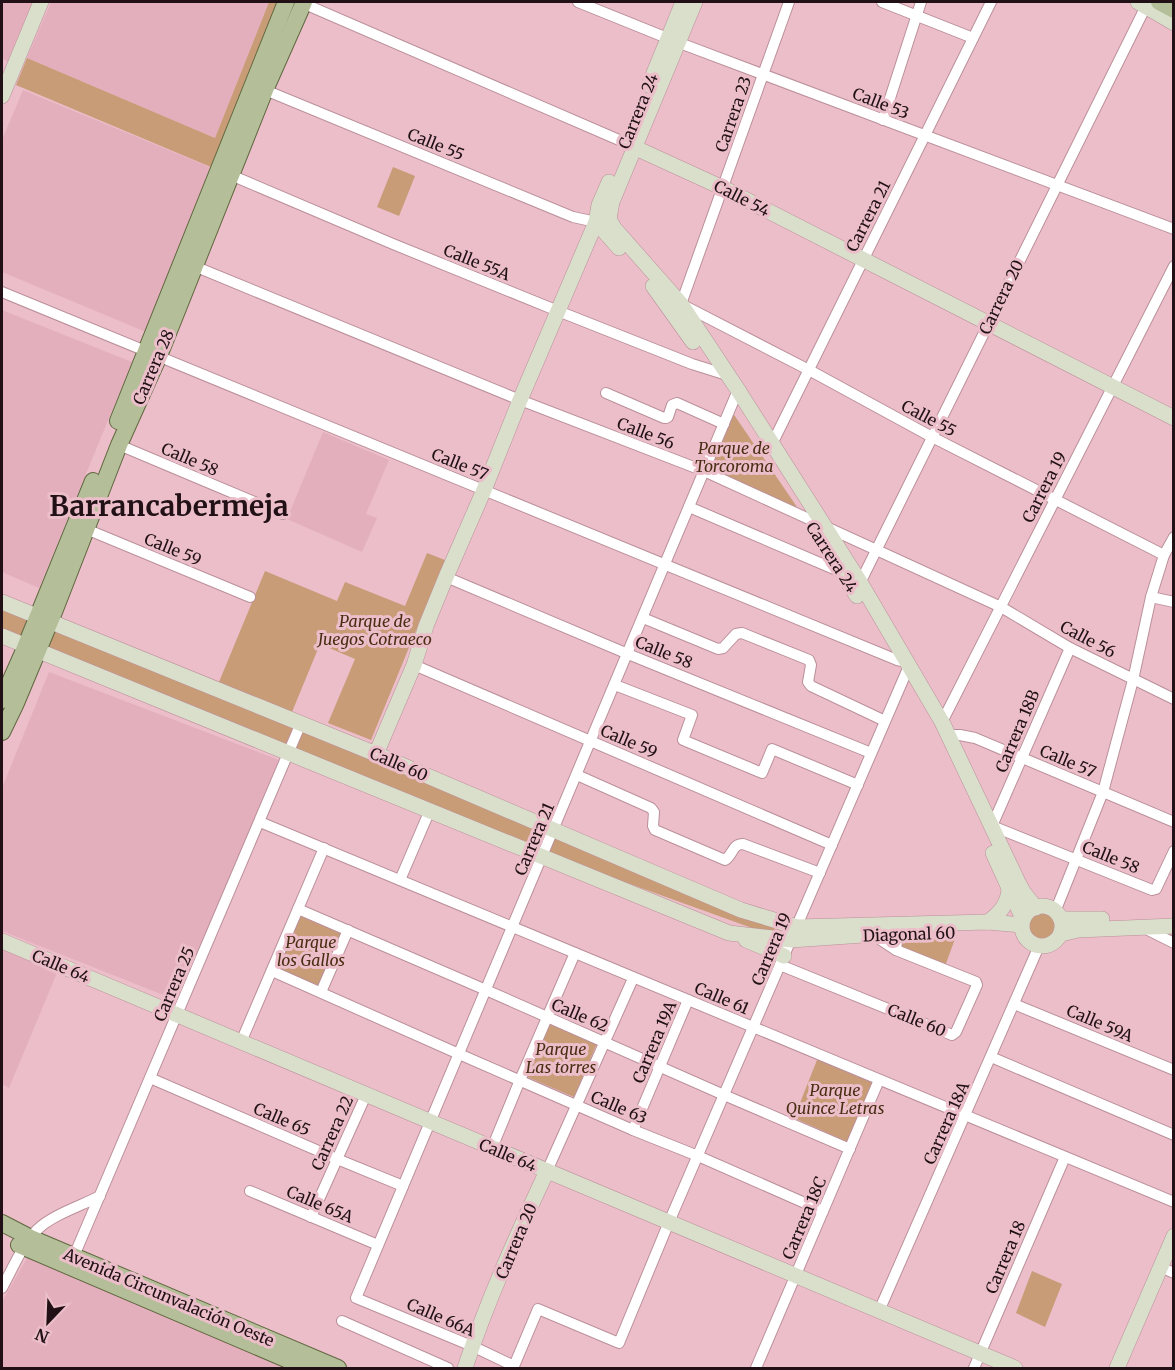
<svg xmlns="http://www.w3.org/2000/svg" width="1175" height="1370" viewBox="0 0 1175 1370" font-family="Merriweather,serif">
  <rect width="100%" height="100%" fill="#ebbec9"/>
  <g fill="#e4afbd">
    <polygon points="2,2 35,2 9,63 2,58"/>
    <polygon points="51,2 269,2 215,138 27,58"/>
    <polygon points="23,90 212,168 146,332 2,272 2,140"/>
    <polygon points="2,310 132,362 39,588 2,572"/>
    <polygon points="323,432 389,460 366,514 377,518 362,552 287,519"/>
    <polygon points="49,672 284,762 181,1002 2,931 2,788"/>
    <polygon points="2,944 59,968 9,1088 2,1084"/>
    <polygon points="28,1256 292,1368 2,1368 2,1302"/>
  </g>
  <g fill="#c89c77">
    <polygon points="269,2 286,2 218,170 16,85 27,58 215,138"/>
    <polygon points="393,167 415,176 399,216 377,207"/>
    <polygon points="728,406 797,507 702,471"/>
    <polygon points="427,553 445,560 371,740 328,723 355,659 320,644 292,712 219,682 265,571 337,601 345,582 405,606"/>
    <polygon points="2,607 711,899 785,932 752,928 544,853 2,632"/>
    <circle cx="1043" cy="926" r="14"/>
    <polygon points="301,914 344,933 320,989 277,970"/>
    <polygon points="956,936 944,969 901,951 900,944 905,939"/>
    <polygon points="547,1021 598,1041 574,1097 525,1076"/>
    <polygon points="819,1055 877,1079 850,1143 794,1118"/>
    <polygon points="1032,1271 1062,1284 1045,1327 1016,1313"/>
  </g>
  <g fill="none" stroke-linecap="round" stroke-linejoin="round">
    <defs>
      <g id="street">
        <polyline points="300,2 626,143"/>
        <polyline points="578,2 677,42 1174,229"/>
        <polyline points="789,2 681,304 809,370 932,437 1164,555"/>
        <polyline points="882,2 973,38"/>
        <polyline points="265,90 573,217 596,222"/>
        <polyline points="883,120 921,2"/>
        <polyline points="226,173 393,244 558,311 692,364 727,375"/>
        <polyline points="194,266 520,400 704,471 1001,607 1070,648 1174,699"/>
        <polyline points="2,292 897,660 907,662"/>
        <polyline points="738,390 356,1298 472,1346 514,1366 538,1309 619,1343 669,1222 909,666"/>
        <polyline points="606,393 664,418 666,418 668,417 672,405 677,403 724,424"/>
        <polyline points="772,444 991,2"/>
        <polyline points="119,445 283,514"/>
        <polyline points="689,507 841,572"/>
        <polyline points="86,529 250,597"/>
        <polyline points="446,577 628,654 871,753"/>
        <polyline points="858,587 1148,2"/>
        <polyline points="1151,597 1174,602"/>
        <polyline points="643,618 718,649 723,648 736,634 742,633 809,660 811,665 808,682 811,686 885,721"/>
        <polyline points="1070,648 992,826 1152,890 1156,889 1174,851"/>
        <polyline points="414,665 832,845"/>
        <polyline points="615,685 692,715 683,740 762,773 772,749 858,785"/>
        <polyline points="942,722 1174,266"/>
        <polyline points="949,735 960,735 975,738 1174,822"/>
        <path d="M 577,775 L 651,808 L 654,812 L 653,826 L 655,830 L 725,860 C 733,855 732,844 743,844 L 820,873"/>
        <polyline points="260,822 1174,1202"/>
        <polyline points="400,880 430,810"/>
        <polyline points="298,909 486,990 724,1095 850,1149"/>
        <polyline points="1055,912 1103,792 1133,680 1151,597 1164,555 1174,537"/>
        <polyline points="1144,928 1174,943"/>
        <polyline points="896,950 897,941 903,933"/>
        <polyline points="780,965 952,1035 956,1032 977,985 976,982 896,950 872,934"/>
        <polyline points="272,971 459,1054 633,1130 698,1156 823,1211"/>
        <polyline points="321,992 348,930"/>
        <polyline points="1014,1004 1174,1070"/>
        <polyline points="241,1042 324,848"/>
        <polyline points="991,1057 1174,1135"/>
        <polyline points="150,1078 337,1159 403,1186"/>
        <polyline points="633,1130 688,1000"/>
        <polyline points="492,1148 520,1080 575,953"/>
        <polyline points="547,1171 631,983"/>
        <polyline points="250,1191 378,1245"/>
        <polyline points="311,1217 366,1095"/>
        <polyline points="74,1256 301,723"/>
        <polyline points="1160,1267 1174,1273"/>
        <path d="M 2,1288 C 12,1270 23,1243 38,1229 C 52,1215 83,1205 100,1196"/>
        <polyline points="879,1311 1039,946"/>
        <polyline points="342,1321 448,1368"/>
        <polyline points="756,1368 879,1080"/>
        <polyline points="974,1368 1065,1157"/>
      </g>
      <g id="secondary">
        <polyline points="695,2 612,202 609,219 614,228 681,304 738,390 860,582 942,722 1018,882 1024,893 1036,908"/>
        <polyline points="1138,2 1174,23"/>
        <polyline points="649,85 683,2"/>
        <polyline points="2,96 41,2"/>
        <polyline points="627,144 723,188 1174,418"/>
        <polyline points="596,222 619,248"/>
        <polyline points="653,286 693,342"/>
        <polyline points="820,538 857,596"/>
        <polyline points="2,602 376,754 741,910 797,927 988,922 1022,925"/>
        <polyline points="2,636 729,933 791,940 878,934"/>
        <polyline points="376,754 414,665 426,626 446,577 484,490 520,400 596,222 599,205 609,182"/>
        <polyline points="993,853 1023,919"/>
        <circle cx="1042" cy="926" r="20"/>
        <polyline points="1061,919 1102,919"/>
        <path d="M 988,922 C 1000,913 1008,904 1009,889"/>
        <polyline points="1061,934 1078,930 1174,926"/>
        <polyline points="746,940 784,956"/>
        <polyline points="2,941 1015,1368"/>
        <path d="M 465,1368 C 487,1301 517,1235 547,1171"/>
        <polyline points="1117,1368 1174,1236"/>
      </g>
      <g id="primary">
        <polyline points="1159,2 1174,10"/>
        <polyline points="118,421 286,2"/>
        <polyline points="2,700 22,655 93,481"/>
        <polyline points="2,732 16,703 52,617 119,445 159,356 265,90 304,2"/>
        <polyline points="2,1223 31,1238 338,1368"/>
        <polyline points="19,1245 307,1368"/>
      </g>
    </defs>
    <use href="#street" stroke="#bb909a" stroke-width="12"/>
    <use href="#secondary" stroke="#bb909a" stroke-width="16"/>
    <use href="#primary" stroke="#60673f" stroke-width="18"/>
    <use href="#street" stroke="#fff" stroke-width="10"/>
    <use href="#secondary" stroke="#dadfcc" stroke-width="15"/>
    <use href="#primary" stroke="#b4bf99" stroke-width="16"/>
  </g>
  <g text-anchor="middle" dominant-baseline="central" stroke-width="6" stroke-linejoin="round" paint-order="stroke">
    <g font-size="16" fill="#211116" stroke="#ebbec9">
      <text transform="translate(881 103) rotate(21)">Calle 53</text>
      <text transform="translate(638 111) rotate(-68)">Carrera 24</text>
      <text transform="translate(733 114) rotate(-71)">Carrera 23</text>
      <text transform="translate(436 144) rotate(22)">Calle 55</text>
      <text transform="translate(742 198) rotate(27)">Calle 54</text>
      <text transform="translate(868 216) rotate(-63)">Carrera 21</text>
      <text transform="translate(477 262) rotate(22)">Calle 55A</text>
      <text transform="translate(1001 297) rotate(-64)">Carrera 20</text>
      <text transform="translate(153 367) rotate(-67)">Carrera 28</text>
      <text transform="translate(929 418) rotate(28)">Calle 55</text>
      <text transform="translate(646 433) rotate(21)">Calle 56</text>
      <text transform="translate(190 459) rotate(23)">Calle 58</text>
      <text transform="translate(460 464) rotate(22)">Calle 57</text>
      <text transform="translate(1044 487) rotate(-63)">Carrera 19</text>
      <text transform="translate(173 549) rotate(22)">Calle 59</text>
      <text transform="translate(832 557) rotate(57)">Carrera 24</text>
      <text transform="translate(1088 639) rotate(28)">Calle 56</text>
      <text transform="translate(664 652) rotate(22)">Calle 58</text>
      <text transform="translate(1017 731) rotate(-67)">Carrera 18B</text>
      <text transform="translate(629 741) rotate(23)">Calle 59</text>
      <text transform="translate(1068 761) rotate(23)">Calle 57</text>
      <text transform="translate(399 764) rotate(23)">Calle 60</text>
      <text transform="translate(534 839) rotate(-67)">Carrera 21</text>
      <text transform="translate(1111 857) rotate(22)">Calle 58</text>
      <text transform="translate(909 934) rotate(-2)">Diagonal 60</text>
      <text transform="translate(771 949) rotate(-67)">Carrera 19</text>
      <text transform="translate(61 966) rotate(23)">Calle 64</text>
      <text transform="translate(174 984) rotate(-67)">Carrera 25</text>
      <text transform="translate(722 998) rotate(23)">Calle 61</text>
      <text transform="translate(580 1015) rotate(23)">Calle 62</text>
      <text transform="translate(917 1020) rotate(22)">Calle 60</text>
      <text transform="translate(1100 1023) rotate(23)">Calle 59A</text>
      <text transform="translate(654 1042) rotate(-67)">Carrera 19A</text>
      <text transform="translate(619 1107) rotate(23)">Calle 63</text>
      <text transform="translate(282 1119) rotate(23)">Calle 65</text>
      <text transform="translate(946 1123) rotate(-66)">Carrera 18A</text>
      <text transform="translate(332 1133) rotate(-66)">Carrera 22</text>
      <text transform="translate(508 1155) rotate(23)">Calle 64</text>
      <text transform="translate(320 1204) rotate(23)">Calle 65A</text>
      <text transform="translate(804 1218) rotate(-67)">Carrera 18C</text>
      <text transform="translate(516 1241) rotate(-67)">Carrera 20</text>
      <text transform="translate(1005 1257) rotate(-67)">Carrera 18</text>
      <text transform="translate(169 1297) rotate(23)">Avenida Circunvalación Oeste</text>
      <text transform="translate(441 1317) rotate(23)">Calle 66A</text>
    </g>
    <g font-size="16" font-style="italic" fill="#4a2e14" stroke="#ebbec9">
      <text x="734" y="448">Parque de<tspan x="734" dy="18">Torcoroma</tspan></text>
      <text x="375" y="621">Parque de<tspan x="375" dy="18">Juegos Cotraeco</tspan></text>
      <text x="311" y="942">Parque<tspan x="311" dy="18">los Gallos</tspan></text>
      <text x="561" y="1049">Parque<tspan x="561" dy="18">Las torres</tspan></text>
      <text x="835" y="1090">Parque<tspan x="835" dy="18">Quince Letras</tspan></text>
    </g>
    <g font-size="28" font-weight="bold" fill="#211116" stroke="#ebbec9">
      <text x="169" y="506">Barrancabermeja</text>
    </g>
  </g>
  <rect width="1175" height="1370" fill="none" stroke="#211116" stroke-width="6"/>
  <g transform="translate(48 1322) rotate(203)" stroke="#ebbec9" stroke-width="4.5" paint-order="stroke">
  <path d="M0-4.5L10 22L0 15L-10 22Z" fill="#211116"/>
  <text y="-9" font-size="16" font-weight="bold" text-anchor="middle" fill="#211116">N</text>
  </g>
</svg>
